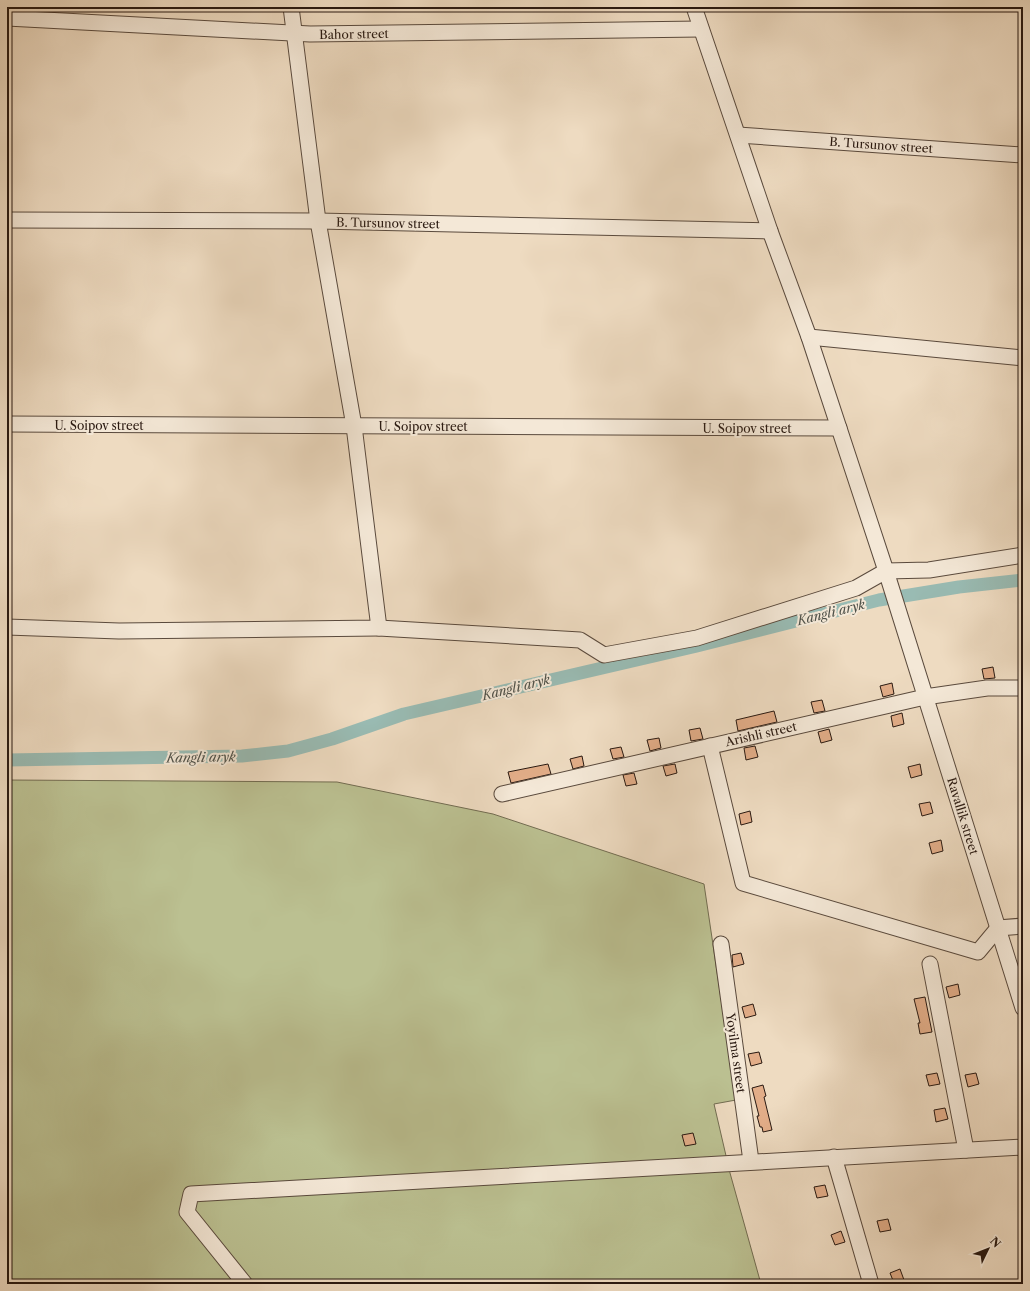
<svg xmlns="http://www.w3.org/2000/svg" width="1030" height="1291" viewBox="0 0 1030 1291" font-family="'Libre Caslon Text',serif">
  <rect width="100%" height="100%" fill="#eedbc1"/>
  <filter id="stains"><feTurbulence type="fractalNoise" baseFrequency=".005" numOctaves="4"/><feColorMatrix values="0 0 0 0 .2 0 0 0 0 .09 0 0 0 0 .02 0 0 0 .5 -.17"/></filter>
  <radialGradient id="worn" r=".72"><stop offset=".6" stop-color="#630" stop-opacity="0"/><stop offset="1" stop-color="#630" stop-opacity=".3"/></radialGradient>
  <polygon fill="#bbc091" stroke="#726c51" points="7,780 337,782 493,814 704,884 736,1100 714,1104 730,1173 761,1284 7,1284"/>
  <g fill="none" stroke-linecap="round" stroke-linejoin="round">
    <polyline stroke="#99bbb3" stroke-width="13" points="7,760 242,756 288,751 332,739 404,714 697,646 879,600 959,587 1023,580"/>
  </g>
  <g fill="#e2ad88" stroke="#291911">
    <polygon points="993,667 995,678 984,679 982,669"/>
    <polygon points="892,683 894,694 883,697 880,686"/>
    <polygon points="822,700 825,711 814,713 811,702"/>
    <polygon points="774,711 777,722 738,731 736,720"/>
    <polygon points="902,713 904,724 893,727 891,716"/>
    <polygon points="700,728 703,739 691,741 689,730"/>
    <polygon points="829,729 832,740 821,743 818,732"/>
    <polygon points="659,738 661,748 650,751 647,740"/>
    <polygon points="755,746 758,757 746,760 744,748"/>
    <polygon points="621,747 624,757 613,759 610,749"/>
    <polygon points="582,756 584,766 573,769 570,759"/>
    <polygon points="548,764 551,774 511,783 508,772"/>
    <polygon points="675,764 677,773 666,776 663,766"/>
    <polygon points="920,764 922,775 911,778 908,767"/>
    <polygon points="634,773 637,784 626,786 623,775"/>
    <polygon points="930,802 933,813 922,816 919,804"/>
    <polygon points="750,811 752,822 741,825 739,814"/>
    <polygon points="941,840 943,851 932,854 929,843"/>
    <polygon points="741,953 744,964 733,967 732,955"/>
    <polygon points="958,984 960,995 949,998 946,987"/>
    <polygon points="925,997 932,1032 920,1034 918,1023 920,1023 914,999"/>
    <polygon points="753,1004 756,1015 745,1018 742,1007"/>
    <polygon points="759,1052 762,1063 751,1066 748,1054"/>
    <polygon points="937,1073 940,1084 929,1086 926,1075"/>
    <polygon points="976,1073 979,1084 968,1087 965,1075"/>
    <polygon points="763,1085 766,1096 764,1097 772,1130 763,1132 762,1127 760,1127 757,1116 759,1116 752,1088"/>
    <polygon points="945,1108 948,1119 936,1122 934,1110"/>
    <polygon points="693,1133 696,1144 685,1146 682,1135"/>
    <polygon points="825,1185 828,1196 817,1198 814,1187"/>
    <polygon points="888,1219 891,1230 880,1232 877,1221"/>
    <polygon points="841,1231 845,1242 835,1245 831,1235"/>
    <polygon points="900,1269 904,1280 894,1283 890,1273"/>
  </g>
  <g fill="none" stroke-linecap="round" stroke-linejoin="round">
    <defs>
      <g id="minor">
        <polyline points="694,7 770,231 809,337 886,571 1023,1008"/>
        <polyline points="7,18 310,34 701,29"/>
        <polyline points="738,135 1023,155"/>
        <polyline points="7,220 318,221 770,231"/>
        <polyline points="809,337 1023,358"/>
        <polyline points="7,424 839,428"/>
        <polyline points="7,627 119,631 379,628 354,426 318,221 291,7"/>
        <polyline points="379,628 580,640 604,655 697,638 856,588 886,571 929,570 1023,555"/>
        <polyline points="710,746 743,883 978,952 998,928 1023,926"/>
        <polyline points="502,794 925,697 987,688 1023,688"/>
        <polyline points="721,944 751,1161"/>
        <polyline points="930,964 966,1150"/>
        <polyline points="834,1157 871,1284"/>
        <polyline points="245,1284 187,1212 191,1194 1023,1147"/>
      </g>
    </defs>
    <use href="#minor" stroke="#5a4a3d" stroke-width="17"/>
    <use href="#minor" stroke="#f4e8d7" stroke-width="15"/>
  </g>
  <g text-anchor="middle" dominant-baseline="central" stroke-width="4" stroke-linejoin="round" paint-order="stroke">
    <g font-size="12" fill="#291911" stroke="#f4e8d7">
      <text transform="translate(354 34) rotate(-1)">Bahor street</text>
      <text transform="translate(881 145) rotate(4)">B. Tursunov street</text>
      <text transform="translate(388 223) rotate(1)">B. Tursunov street</text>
      <text x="99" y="425">U. Soipov street</text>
      <text x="423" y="426">U. Soipov street</text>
      <text x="747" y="428">U. Soipov street</text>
      <text transform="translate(761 734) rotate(-13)">Arishli street</text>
      <text transform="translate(963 816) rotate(73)">Ravallik street</text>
      <text transform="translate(736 1053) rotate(82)">Yoyilma street</text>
    </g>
    <g font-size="13" font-style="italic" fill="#50524a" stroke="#f4e8d7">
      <text transform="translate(831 612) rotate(-14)">Kangli aryk</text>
      <text transform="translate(516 687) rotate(-14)">Kangli aryk</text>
      <text transform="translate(201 757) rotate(-1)">Kangli aryk</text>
    </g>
  </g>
  <rect width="1030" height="1291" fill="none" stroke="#eedbc1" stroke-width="24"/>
  <rect x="8" y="8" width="1014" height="1275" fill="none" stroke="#291911" stroke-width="2"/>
  <rect x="12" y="12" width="1006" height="1267" fill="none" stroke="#291911"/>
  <g transform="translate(988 1249) rotate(47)" stroke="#f4e8d7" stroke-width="3" paint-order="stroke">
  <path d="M0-3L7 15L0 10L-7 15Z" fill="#291911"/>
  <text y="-6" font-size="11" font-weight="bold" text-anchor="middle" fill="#291911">N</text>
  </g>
  <rect width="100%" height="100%" filter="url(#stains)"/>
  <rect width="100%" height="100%" fill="url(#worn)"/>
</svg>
